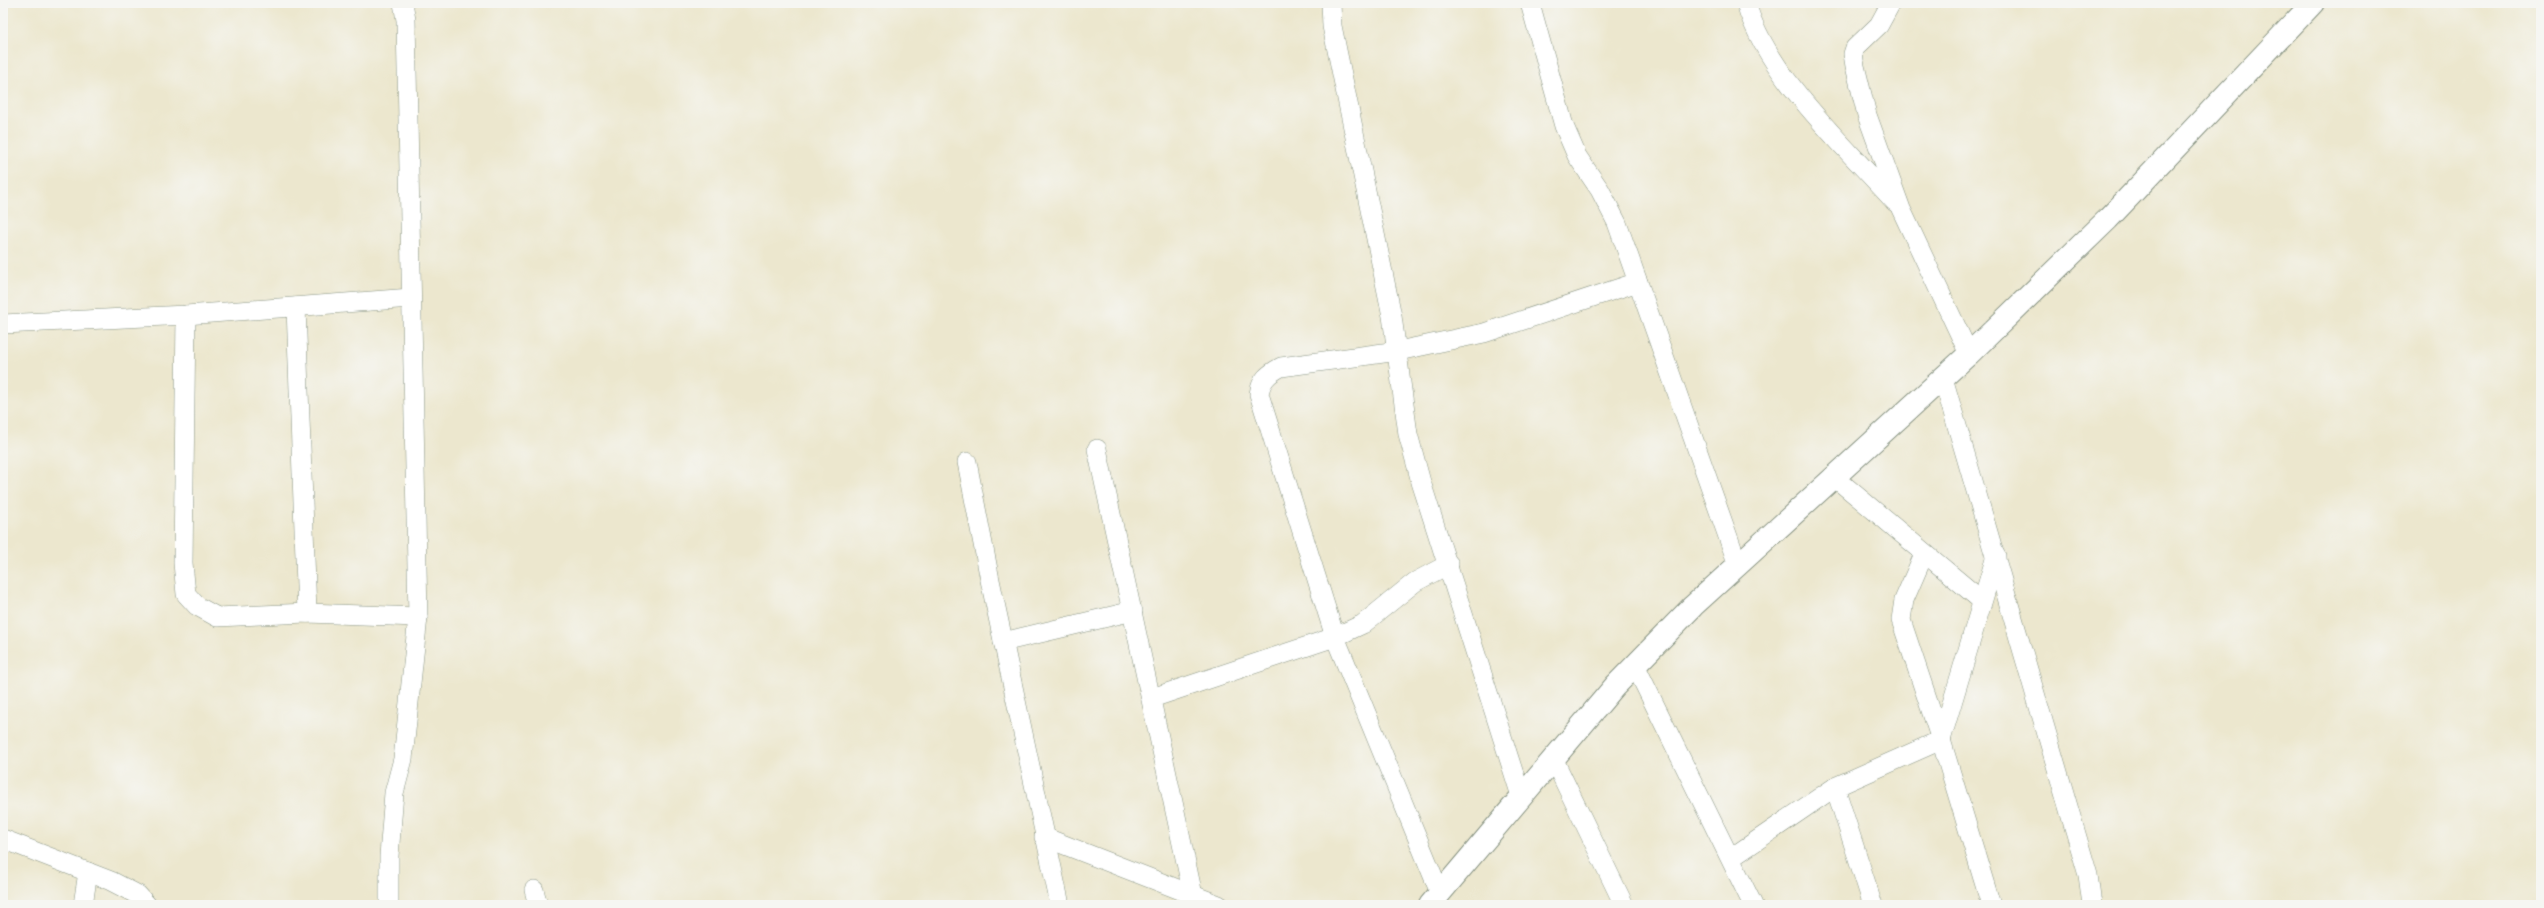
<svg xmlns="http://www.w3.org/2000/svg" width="2544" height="908" viewBox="0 0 2544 908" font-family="Mali,sans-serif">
  <rect width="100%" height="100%" fill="#f6f6f2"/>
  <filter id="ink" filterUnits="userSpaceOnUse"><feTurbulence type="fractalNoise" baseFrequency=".025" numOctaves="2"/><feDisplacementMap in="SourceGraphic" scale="8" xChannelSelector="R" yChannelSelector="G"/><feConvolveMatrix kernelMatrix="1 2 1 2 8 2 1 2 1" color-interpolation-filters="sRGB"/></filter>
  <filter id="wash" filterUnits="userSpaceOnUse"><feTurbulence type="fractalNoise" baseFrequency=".012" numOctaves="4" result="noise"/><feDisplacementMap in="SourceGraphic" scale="16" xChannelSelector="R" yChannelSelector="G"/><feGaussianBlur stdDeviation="0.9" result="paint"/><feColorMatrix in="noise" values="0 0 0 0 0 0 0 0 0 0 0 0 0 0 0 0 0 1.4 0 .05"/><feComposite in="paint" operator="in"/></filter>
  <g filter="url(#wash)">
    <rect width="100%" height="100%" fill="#ece7ce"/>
  </g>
  <g filter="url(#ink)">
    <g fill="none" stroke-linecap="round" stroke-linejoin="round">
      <defs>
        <g id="minor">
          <polyline points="1331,3 1332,26 1392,316 1408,434 1421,482 1521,796"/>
          <polyline points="1530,3 1564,126 1577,156 1600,190 1617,223 1738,565"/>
          <path d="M 1746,3 C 1767,76 1845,146 1895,202"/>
          <polyline points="1891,3 1879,25 1855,48 1853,54 1855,66 1867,115 1901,209 1969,354"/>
          <polyline points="296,307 307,613"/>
          <polyline points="186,315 183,563 186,594 197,606 217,617 307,613 418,617"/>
          <polyline points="3,324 186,315 411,298"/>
          <polyline points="1943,378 2088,875 2092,905"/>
          <polyline points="1097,449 1193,895"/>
          <polyline points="967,462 990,580 1060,905"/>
          <polyline points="1833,476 1982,601"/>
          <polyline points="1924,554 1904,600 1901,620 1941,740 1991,905"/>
          <polyline points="1003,642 1133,611"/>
          <polyline points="1635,665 1753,905"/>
          <polyline points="1152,698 1335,637 1363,624 1415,582 1449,564"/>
          <polyline points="1553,758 1624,905"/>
          <polyline points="1835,787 1873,905"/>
          <polyline points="1044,837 1219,905"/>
          <polyline points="3,839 111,881 138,895 147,905"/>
          <polyline points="1731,858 1835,787 1941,740 1996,556"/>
          <polyline points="534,890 538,905"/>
          <path d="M 1440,893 L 1335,637 L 1259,394 C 1261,380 1268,374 1281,367 L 1398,351 L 1484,333 L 1638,282"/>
          <polyline points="83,905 88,872"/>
          <polyline points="389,905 389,856 394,793 403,759 418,617 406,20 403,3"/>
        </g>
        <polyline id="tertiary" points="1430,905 1615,686 1693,606 1969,354 2108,219 2313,3"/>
      </defs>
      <use href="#minor" stroke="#869281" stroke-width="20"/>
      <use href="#tertiary" stroke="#869281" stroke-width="24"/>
      <use href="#minor" stroke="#fff" stroke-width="19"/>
      <use href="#tertiary" stroke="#fff" stroke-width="22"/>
    </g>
  </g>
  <rect width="2544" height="908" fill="none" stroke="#f6f6f2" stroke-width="16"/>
</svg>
